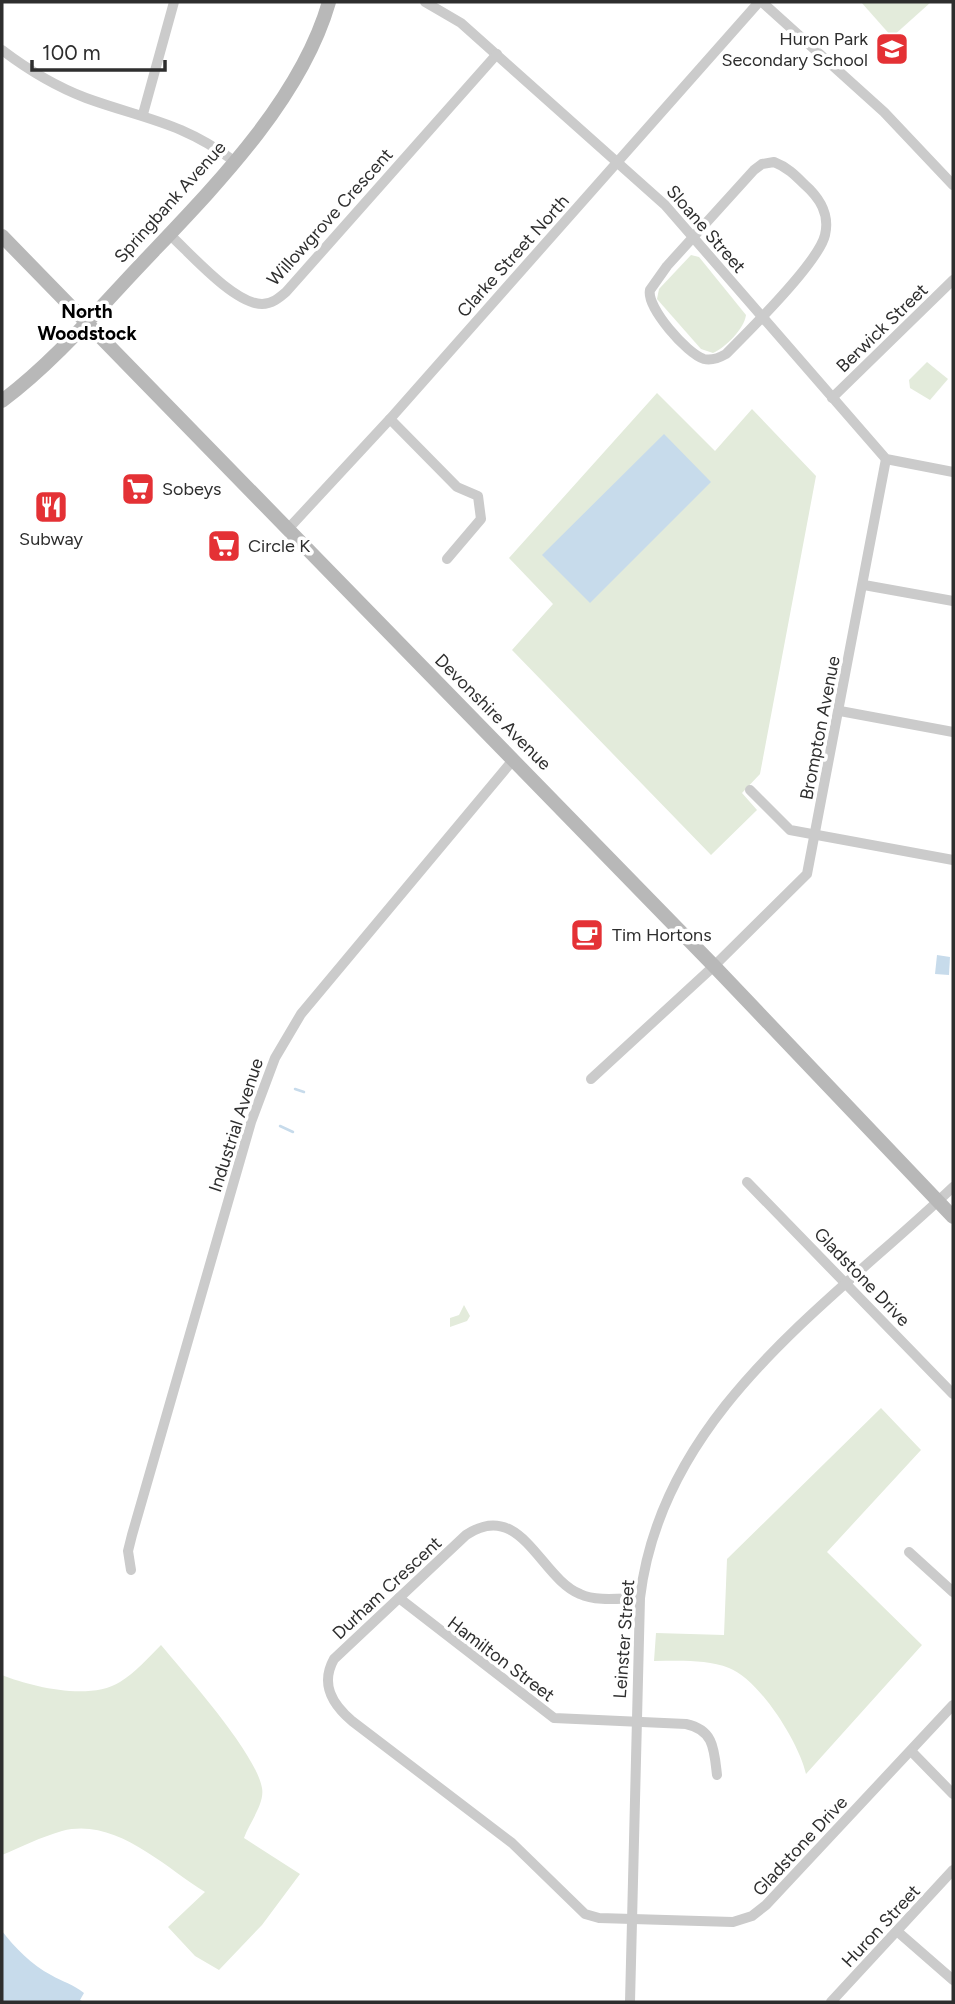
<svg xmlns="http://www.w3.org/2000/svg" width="955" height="2004" viewBox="0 0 955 2004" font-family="Figtree,sans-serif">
  <rect width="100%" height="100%" fill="#fff"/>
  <g fill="#e3ebdb">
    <polygon points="861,2 931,2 892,37"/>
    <path d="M 691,255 L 699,257 L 746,315 C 744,329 726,347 713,353 L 701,349 L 657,299 L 659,289 Z"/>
    <polygon points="927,362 948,379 930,400 910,388 909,380"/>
    <polygon points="657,393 715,451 752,409 816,476 760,774 742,793 757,810 711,855 512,650 553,604 509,558"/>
    <polygon points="464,1305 470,1316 467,1321 450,1327 450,1318 459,1315"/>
    <path d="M 881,1408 L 921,1450 L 827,1552 L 922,1645 L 806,1774 C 799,1743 760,1680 729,1668 C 706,1659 678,1661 654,1661 L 656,1633 L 724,1635 L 727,1559 Z"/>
    <path d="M 161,1645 C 185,1674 256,1753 262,1788 C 265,1804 249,1823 244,1838 L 300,1874 L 262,1925 L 219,1970 L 195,1956 L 168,1927 L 205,1892 C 163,1866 115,1817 62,1831 C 41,1837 21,1847 2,1855 L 2,1675 C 32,1687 90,1701 120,1682 C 135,1673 148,1658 161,1645 Z"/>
  </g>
  <g fill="#c7dbeb">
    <polygon points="664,434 711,482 590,603 542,555"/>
    <polygon points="937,955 950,957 949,975 935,974"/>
    <path d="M 2,1931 C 14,1947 32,1965 51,1975 C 63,1982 73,1984 84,1993 L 80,2000 L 84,2002 L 2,2002 Z"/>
  </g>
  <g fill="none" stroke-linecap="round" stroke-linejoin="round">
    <g stroke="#c7dbeb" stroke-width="2.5">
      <polyline points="295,1089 304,1092"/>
      <polyline points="280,1126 293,1132"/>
    </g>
    <g stroke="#cbcbcb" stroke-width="10">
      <polyline points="425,2 461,23 665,205 886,459 953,472"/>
      <polyline points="762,2 884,112 953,185"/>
      <path d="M 2,50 C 27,69 57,87 86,98 C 144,119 182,122 234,161"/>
      <polyline points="143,114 174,2"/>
      <path d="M 774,162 C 787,167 795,175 804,184 C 820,198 830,214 825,235 C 819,262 748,332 726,354 C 719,358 712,361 704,359 C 687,354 646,307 650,290 L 667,266 L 754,170 L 762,164 Z"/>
      <path d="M 169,234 C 189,252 234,304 262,304 C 272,304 279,298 286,292 L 497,54"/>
      <polyline points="832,398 953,280"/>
      <polyline points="390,419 457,487 478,496 481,519 447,559"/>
      <polyline points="288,529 390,419 759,2"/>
      <polyline points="864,585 953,601"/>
      <polyline points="840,711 953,732"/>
      <polyline points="750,790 790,830 953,860"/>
      <polyline points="591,1079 714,966 807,874 886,459"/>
      <polyline points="747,1182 953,1394"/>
      <polyline points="909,1552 953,1592"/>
      <polyline points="131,1570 128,1551 132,1535 251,1122 275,1058 301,1014 513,760"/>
      <path d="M 399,1598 L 554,1718 L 686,1724 C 714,1730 714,1749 717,1775"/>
      <path d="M 640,1598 C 622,1598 597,1602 580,1594 C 540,1578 521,1498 466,1535 L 334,1659 C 320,1684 332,1704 352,1721 L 512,1843 L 585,1914 L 599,1918 L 733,1922 L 752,1916 L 766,1905 L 953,1705"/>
      <polyline points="912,1752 953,1794"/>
      <polyline points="898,1932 953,1980"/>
      <path d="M 630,2002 L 640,1598 C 662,1413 829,1305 953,1187"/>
      <polyline points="831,2002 953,1870"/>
    </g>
    <g stroke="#b8b8b8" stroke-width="14">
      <polyline points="2,236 714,966 953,1217"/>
      <path d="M 2,401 C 50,365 90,319 131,275 C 204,197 299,106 329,2"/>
    </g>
  </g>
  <defs>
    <symbol id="school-square" viewBox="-11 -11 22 22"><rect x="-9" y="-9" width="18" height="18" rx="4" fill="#e43135" stroke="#fff"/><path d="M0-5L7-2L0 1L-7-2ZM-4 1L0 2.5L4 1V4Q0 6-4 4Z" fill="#fff"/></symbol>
    <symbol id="supermarket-square" viewBox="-11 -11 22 22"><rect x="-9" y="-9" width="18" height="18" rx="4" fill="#e43135" stroke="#fff"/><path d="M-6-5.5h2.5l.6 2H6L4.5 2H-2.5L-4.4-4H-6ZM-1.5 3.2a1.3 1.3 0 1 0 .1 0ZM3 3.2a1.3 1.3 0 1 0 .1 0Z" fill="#fff"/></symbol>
    <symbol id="restaurant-square" viewBox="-11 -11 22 22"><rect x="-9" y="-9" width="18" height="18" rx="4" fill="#e43135" stroke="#fff"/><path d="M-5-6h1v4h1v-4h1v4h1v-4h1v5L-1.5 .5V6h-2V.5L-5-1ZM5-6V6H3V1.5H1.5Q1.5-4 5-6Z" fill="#fff"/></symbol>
    <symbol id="cafe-square" viewBox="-11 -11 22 22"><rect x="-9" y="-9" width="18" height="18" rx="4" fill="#e43135" stroke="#fff"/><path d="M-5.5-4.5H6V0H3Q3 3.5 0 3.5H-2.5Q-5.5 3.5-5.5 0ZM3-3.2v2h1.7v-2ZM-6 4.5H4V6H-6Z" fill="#fff"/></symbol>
  </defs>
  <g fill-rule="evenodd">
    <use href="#school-square" x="873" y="30" width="38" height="38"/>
    <use href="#supermarket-square" x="119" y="470" width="38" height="38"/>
    <use href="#restaurant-square" x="32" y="488" width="38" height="38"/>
    <use href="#supermarket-square" x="205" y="527" width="38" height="38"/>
    <use href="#cafe-square" x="568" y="916" width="38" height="38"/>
  </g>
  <g text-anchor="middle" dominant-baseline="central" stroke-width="7" stroke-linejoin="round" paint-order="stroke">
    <g font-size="18" fill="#2e2e2e" stroke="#fff" text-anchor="start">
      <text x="868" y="39" text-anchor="end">Huron Park<tspan x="868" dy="21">Secondary School</tspan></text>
      <text x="162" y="489">Sobeys</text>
      <text x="51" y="539" text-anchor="middle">Subway</text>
      <text x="248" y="546">Circle K</text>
      <text x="612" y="935">Tim Hortons</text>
    </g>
    <g font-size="18" fill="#2e2e2e" stroke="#fff">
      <text transform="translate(170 202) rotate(-48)">Springbank Avenue</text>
      <text transform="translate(330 217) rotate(-48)">Willowgrove Crescent</text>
      <text transform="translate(706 229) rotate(49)">Sloane Street</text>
      <text transform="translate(513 256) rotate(-48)">Clarke Street North</text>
      <text transform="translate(882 328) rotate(-44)">Berwick Street</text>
      <text transform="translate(493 712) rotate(45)">Devonshire Avenue</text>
      <text transform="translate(820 728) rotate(-79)">Brompton Avenue</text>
      <text transform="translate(236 1125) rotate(-72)">Industrial Avenue</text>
      <text transform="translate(862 1277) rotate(46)">Gladstone Drive</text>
      <text transform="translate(387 1588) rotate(-43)">Durham Crescent</text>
      <text transform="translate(624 1639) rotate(-86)">Leinster Street</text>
      <text transform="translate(501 1659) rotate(37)">Hamilton Street</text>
      <text transform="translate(800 1846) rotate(-47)">Gladstone Drive</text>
      <text transform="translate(881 1926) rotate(-47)">Huron Street</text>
    </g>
    <g font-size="19" font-weight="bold" fill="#000" stroke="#fff">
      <text x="87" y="311">North<tspan x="87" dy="22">Woodstock</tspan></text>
    </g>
  </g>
  <rect width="955" height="2004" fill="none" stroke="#2e2e2e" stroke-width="7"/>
  <path d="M32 60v10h133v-10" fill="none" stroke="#2e2e2e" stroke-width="3.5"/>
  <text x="42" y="60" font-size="21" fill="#2e2e2e" stroke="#ffffff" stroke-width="5" paint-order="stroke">100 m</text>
</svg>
